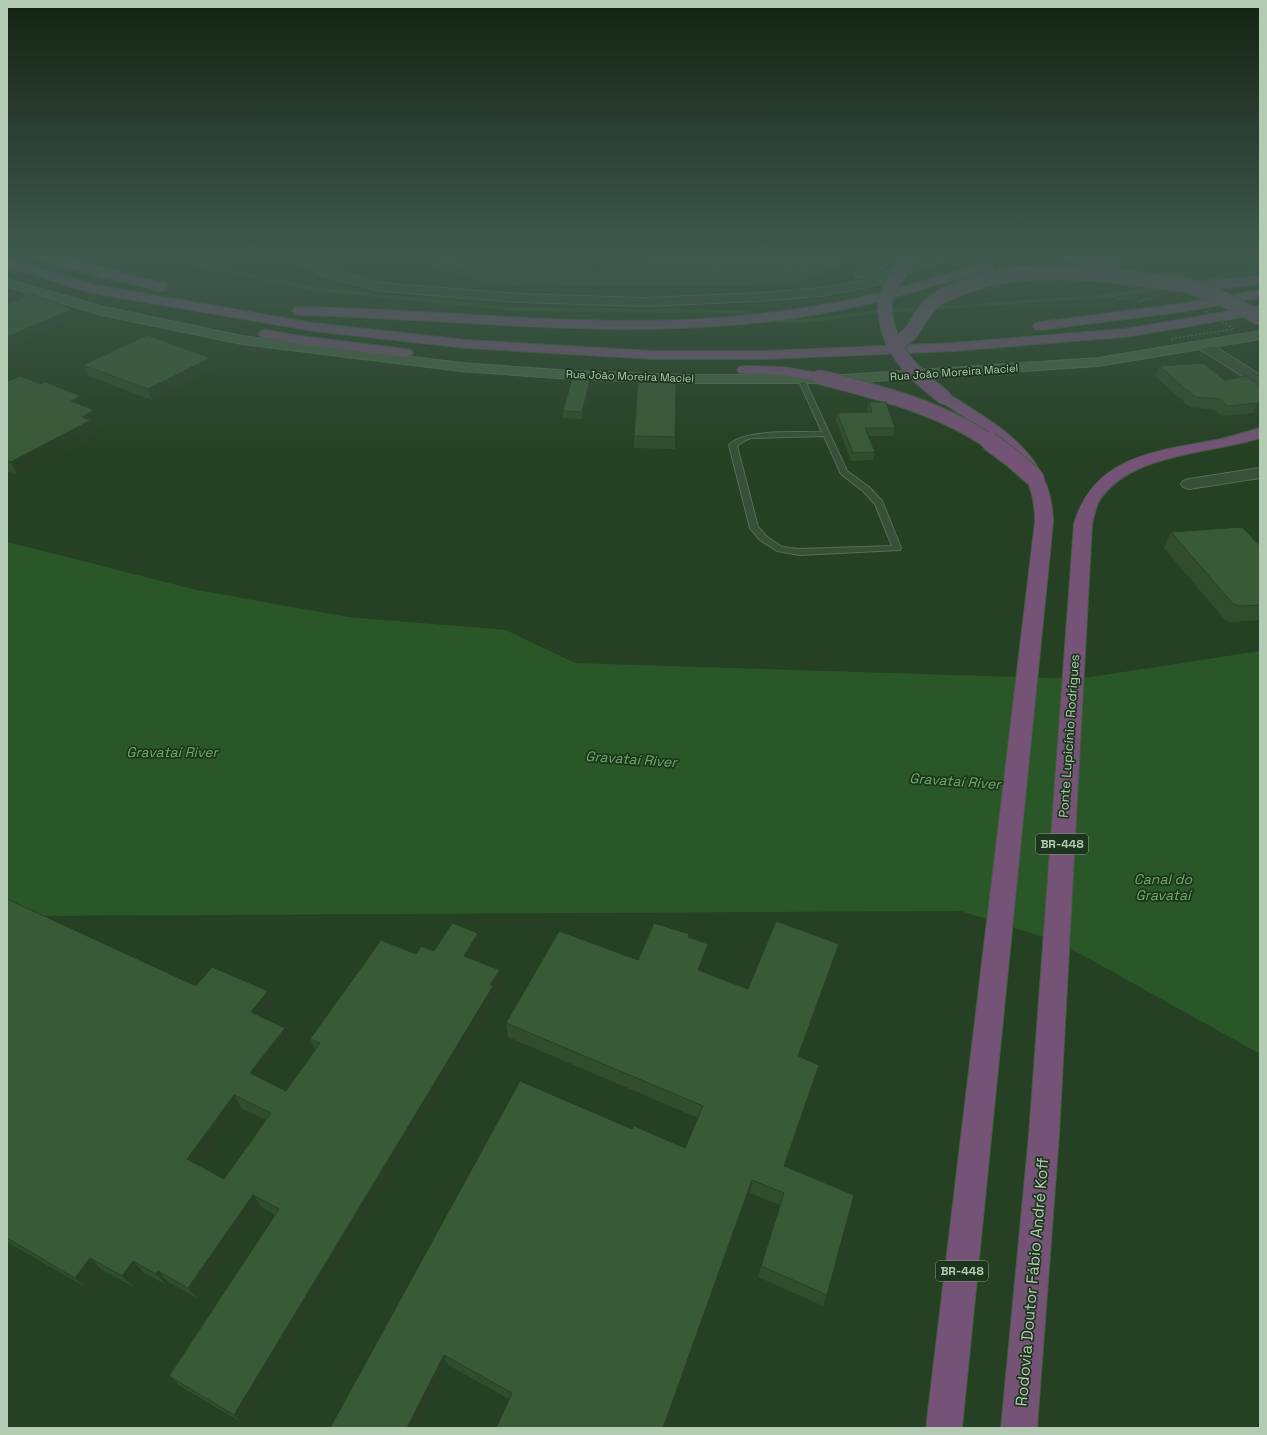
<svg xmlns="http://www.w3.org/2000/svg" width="1267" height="1435" viewBox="0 0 1267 1435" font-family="'Space Grotesk',sans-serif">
  <rect width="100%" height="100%" fill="#254022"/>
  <g fill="#41492d">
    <path d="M 421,255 L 854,255 C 810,295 720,285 664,286 C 617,286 571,286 524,287 L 490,283 L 458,276 L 466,272 Z"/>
    <polygon points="1011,255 1031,257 970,259 942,264 917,270 939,262 967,257"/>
  </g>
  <polygon fill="#2a5727" points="7,542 197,590 348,617 506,630 575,663 1078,679 1260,651 1260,1054 1059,942 961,911 34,916 7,904"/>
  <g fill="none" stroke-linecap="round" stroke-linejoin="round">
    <g stroke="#2a5727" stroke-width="3.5">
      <polyline points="153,255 314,289 512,309 744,312 760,316"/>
      <polyline points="1195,282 1260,269"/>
      <polyline points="768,319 779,321 806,321 876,312 1107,296 1167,288"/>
    </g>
    <defs>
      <g id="lane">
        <polygon points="269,255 275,255 275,257 270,258"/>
        <path d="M 801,377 L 804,379 L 847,471 L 869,487 L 882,501 L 901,548 L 900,550 L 799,555 L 777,551 L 760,540 L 750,528 L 729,445 C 745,428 799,433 822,432 L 798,379 ZM 824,436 L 841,474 L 863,491 L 875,504 L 892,546 L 799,549 L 782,547 L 766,536 L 758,527 L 737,446 L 744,441 L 751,438 Z"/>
      </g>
      <g id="street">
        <polygon points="299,255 311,255 312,260 333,270 381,283 519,294 645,298 760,293 820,288 865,280 918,260 939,255 961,255 959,257 926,266 872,286 820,296 760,301 645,306 519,302 380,291 325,276 303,265"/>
        <path d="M 885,255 L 899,255 C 892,264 867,279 857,277 L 855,274 L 857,271 Z"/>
        <polygon points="1203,341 1208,342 1260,375 1260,385 1255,384 1198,348 1196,345 1198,342"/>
        <polygon points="1260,468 1260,478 1189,489 1183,487 1181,484 1183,481 1189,479"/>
      </g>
      <g id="secondary">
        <path d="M 1174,255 C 1167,264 1094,260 1079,260 L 1075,259 L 1073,256 Z"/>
        <polygon points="7,279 104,307 242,336 461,363 572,371 687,375 844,375 1098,358 1260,331 1260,339 1098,366 844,383 687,383 572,379 461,371 242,344 102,315 7,287"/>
      </g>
      <g id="highway">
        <polygon points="32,255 53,255 166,284 167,287 166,290 161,291 94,275 34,258"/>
        <polygon points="7,259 95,285 313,323 466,340 653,351 767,351 953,343 1124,329 1260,306 1260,314 1124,337 953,351 767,359 653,359 466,348 313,331 93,293 7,267"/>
        <path d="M 988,263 L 992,264 L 994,267 L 992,270 C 949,280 907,295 863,305 C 816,316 766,323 717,326 C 578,336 438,318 299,315 L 294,314 L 292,311 L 294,308 L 299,307 C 439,309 578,328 718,318 C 767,314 816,308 863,297 C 905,288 946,273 988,263 Z"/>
        <path d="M 1260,276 L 1260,284 C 1237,286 1205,293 1183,288 L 1182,285 L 1183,282 Z"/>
        <polygon points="1260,290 1260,298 1180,312 1040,330 1035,329 1033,326 1035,323 1040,322 1180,304"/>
        <polygon points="266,330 300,336 406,349 411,350 413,353 411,356 406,357 300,344 261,337 259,334 261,331"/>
        <polygon points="744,366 783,367 819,373 824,374 826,377 824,380 819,381 783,375 739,373 737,370 739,367"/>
        <path d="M 945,393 L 950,395 C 1001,427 1052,455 1053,522 L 962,1428 L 926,1428 L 1035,522 C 1036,457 988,433 940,401 L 937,398 L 940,395 Z"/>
        <path d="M 1260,428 L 1260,438 C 1210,454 1127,453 1098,503 C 1095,510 1094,517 1092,524 L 1059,1135 L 1037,1428 L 1001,1428 L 1029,1135 L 1074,524 C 1094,456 1156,451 1216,440 C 1231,437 1245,432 1260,428 Z"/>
      </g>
    </defs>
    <use href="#lane" stroke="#566e55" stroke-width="2"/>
    <use href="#street" stroke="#566e55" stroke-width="2"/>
    <use href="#secondary" stroke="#566e55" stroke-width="2"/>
    <use href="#highway" stroke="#435b42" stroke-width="2"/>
    <g stroke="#59674c" stroke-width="1.5" stroke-dasharray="2 2" stroke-linecap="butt">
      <polyline points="407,255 412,259 462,274"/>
      <polyline points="694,255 733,277 763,276 809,268 832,255"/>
      <polyline points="1105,293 1118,299 1138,297"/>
    </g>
    <use href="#lane" fill="#385037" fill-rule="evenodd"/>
    <use href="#street" fill="#385037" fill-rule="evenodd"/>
    <use href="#secondary" fill="#456344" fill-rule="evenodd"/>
    <use href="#highway" fill="#755377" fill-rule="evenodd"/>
    <defs>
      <g id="highway-bridge-far1">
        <path d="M 910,255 C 903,270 891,282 886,298 C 884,305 885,312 886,319 C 892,355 918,377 945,398"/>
        <polyline points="1071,255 1113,266"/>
        <polyline points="1175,281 1219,297 1260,318"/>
        <path d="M 894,347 C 900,342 907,337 912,331 C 920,320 924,308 936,300 C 946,293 958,289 969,285 C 1040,261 1116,277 1188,285"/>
        <path d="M 819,377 C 877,392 940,407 990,442"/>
      </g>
      <polyline id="highway-bridge" points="989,441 1012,458 1035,478"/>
    </defs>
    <use href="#highway-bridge-far1" stroke="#435b42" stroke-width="16" stroke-linecap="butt"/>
    <use href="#highway-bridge" stroke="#435b42" stroke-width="20" stroke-linecap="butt"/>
    <g stroke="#59674c" stroke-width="1.5" stroke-dasharray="2 2" stroke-linecap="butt">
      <polyline points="1138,301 1155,298"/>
      <polyline points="1171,339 1234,329 1205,311"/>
    </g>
    <use href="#highway-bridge-far1" stroke="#755377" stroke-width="14"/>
    <use href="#highway-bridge" stroke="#755377" stroke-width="18"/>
  </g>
  <g fill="#314d2e" fill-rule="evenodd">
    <polygon points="448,255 657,255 587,273 549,275 515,274 487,270 456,261"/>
    <polygon points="210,358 213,369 152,400 88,376 83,365"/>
    <polygon points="1159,366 1224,380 1260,386 1260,409 1253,413 1222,416 1215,410 1190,407 1155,376"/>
    <polygon points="7,382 41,384 81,396 85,406 94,410 100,424 94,427 96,434 17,475 9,472 7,472"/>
    <polygon points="676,383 675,449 634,448 634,436"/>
    <polygon points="591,388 583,419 563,418 563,411"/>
    <polygon points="869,402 895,428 893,436 868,436 875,452 873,460 851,461 836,421 837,413 868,412 867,410"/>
    <polygon points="1171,532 1260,546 1260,620 1231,622 1225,620 1164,548"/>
    <path d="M 7,899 L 196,986 L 275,1005 L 264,1018 L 291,1042 L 263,1080 L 286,1091 L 315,1050 L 310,1039 L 416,954 L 434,951 L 481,948 L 473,960 L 502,985 L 495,997 L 496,1000 L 244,1424 L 180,1386 L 169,1376 L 275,1215 L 262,1207 L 199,1299 L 168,1282 L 167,1285 L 144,1273 L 134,1287 L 102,1270 L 87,1288 L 7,1242 ZM 242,1109 L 266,1120 L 224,1179 L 201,1166 Z"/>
    <polygon points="689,934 689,937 708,944 707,959 702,971 748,989 839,944 835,959 800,1057 816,1079 785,1166 827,1295 823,1306 758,1277 761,1266 780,1205 750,1193 665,1428 496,1428 509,1399 448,1365 417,1428 330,1428 632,1129 685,1148 698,1118 508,1037 506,1023 638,960"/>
  </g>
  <g fill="#283f26">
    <polygon points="604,255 657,255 587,273 587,259"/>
    <polygon points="73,309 76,318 8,348 7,337"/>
    <polygon points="210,358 213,369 152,400 148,389"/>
    <polygon points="590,380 591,388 583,419 582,412"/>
    <polygon points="81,396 86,410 71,401"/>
    <polygon points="1260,402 1260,409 1253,413 1258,403"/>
    <polygon points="94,410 100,424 94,427 96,434 17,475 11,462 82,417"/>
    <polygon points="478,933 481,948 467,970 464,956"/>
    <polygon points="708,944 707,959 696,985 698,970"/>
    <polygon points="839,944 835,959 795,1071 798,1056"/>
    <polygon points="500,970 502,985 495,997 496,1000 244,1424 234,1415"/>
    <polygon points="268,991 275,1005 258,1026 251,1012"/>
    <polygon points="285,1028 291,1042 258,1087 250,1073"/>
    <polygon points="819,1065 816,1079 780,1179 784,1166"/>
    <polygon points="234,1095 242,1109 197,1172 187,1159"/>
    <polygon points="752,1180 750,1193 665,1428 663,1428"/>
    <polygon points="253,1195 262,1207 199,1299 188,1288"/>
    <polygon points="90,1258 102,1270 87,1288 75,1278"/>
    <polygon points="133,1261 144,1273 134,1287 122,1276"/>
    <polygon points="158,1271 168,1282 167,1285 156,1274"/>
    <polygon points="444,1355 448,1365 417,1428 407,1428"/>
  </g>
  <g fill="#395a36" stroke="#283f26" fill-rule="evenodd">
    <polygon points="480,255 604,255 587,259 548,262 514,261 485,257"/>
    <polygon points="31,294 73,309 7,337 7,304"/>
    <polygon points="147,335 210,358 148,389 83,365"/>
    <polygon points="1204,363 1224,380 1247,376 1260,386 1260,402 1258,403 1227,406 1220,399 1195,397 1159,366"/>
    <polygon points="20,376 41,384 45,382 81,396 71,401 94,410 82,417 91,420 11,462 7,460 7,382"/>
    <polygon points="572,379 590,380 582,412 563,411"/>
    <polygon points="638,382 676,383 675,437 634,436"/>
    <polygon points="869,402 886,402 895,428 865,428 875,452 853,453 837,413 872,412"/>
    <polygon points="1242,527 1260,546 1260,605 1239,606 1233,604 1171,532"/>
    <path d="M 7,899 L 196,986 L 212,967 L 268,991 L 251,1012 L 285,1028 L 250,1073 L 286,1091 L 320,1043 L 310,1039 L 381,940 L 416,954 L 421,946 L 434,951 L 452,923 L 478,933 L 464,956 L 500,970 L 490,985 L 493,986 L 234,1415 L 169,1376 L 279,1209 L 253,1195 L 188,1288 L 158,1271 L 156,1274 L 133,1261 L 122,1276 L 90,1258 L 75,1278 L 7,1238 ZM 234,1095 L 271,1113 L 224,1179 L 187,1159 Z"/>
    <polygon points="776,921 839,944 798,1056 819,1065 784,1166 854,1195 827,1295 761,1266 784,1193 752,1180 663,1428 496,1428 512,1393 444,1355 407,1428 330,1428 520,1081 632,1129 634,1126 685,1148 703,1106 506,1023 559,931 638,960 654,923 689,934 688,937 708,944 698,970 748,989"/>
  </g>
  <linearGradient id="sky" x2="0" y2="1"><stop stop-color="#142313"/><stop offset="0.56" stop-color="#40594f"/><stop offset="1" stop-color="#40594f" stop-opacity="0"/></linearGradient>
  <rect width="1267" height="456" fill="url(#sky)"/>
  <g text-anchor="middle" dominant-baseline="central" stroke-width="3.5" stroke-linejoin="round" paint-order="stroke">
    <g font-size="11" fill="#b4cbb3" stroke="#1d351c">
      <text transform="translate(954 372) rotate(-4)">Rua João Moreira Maciel</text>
      <text transform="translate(630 376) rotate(2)">Rua João Moreira Maciel</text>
    </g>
    <g fill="#1d351c" stroke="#879e86" stroke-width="1">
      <rect x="1036" y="834" width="52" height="20" rx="3"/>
      <rect x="936" y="1261" width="52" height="20" rx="3"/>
    </g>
    <g font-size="12" font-weight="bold" fill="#b4cbb3">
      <text x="1062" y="844">BR-448</text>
      <text x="962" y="1271">BR-448</text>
    </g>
    <g font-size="13" fill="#b4cbb3" stroke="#1d351c">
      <text transform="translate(1069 736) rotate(-86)">Ponte Lupicínio Rodrigues</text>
    </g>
    <g font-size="14" font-style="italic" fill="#6fac69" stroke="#1d351c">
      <text x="172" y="752">Gravataí River</text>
      <text transform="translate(631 759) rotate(4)">Gravataí River</text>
      <text transform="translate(955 781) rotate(4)">Gravataí River</text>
      <text x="1163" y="879">Canal do<tspan x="1163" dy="16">Gravataí</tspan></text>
    </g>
    <g font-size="16" fill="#b4cbb3" stroke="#1d351c">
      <text transform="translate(1032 1282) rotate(-85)">Rodovia Doutor Fábio André Koff</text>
    </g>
  </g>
  <rect width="1267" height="1435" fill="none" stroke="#b4cbb3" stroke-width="16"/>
</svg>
